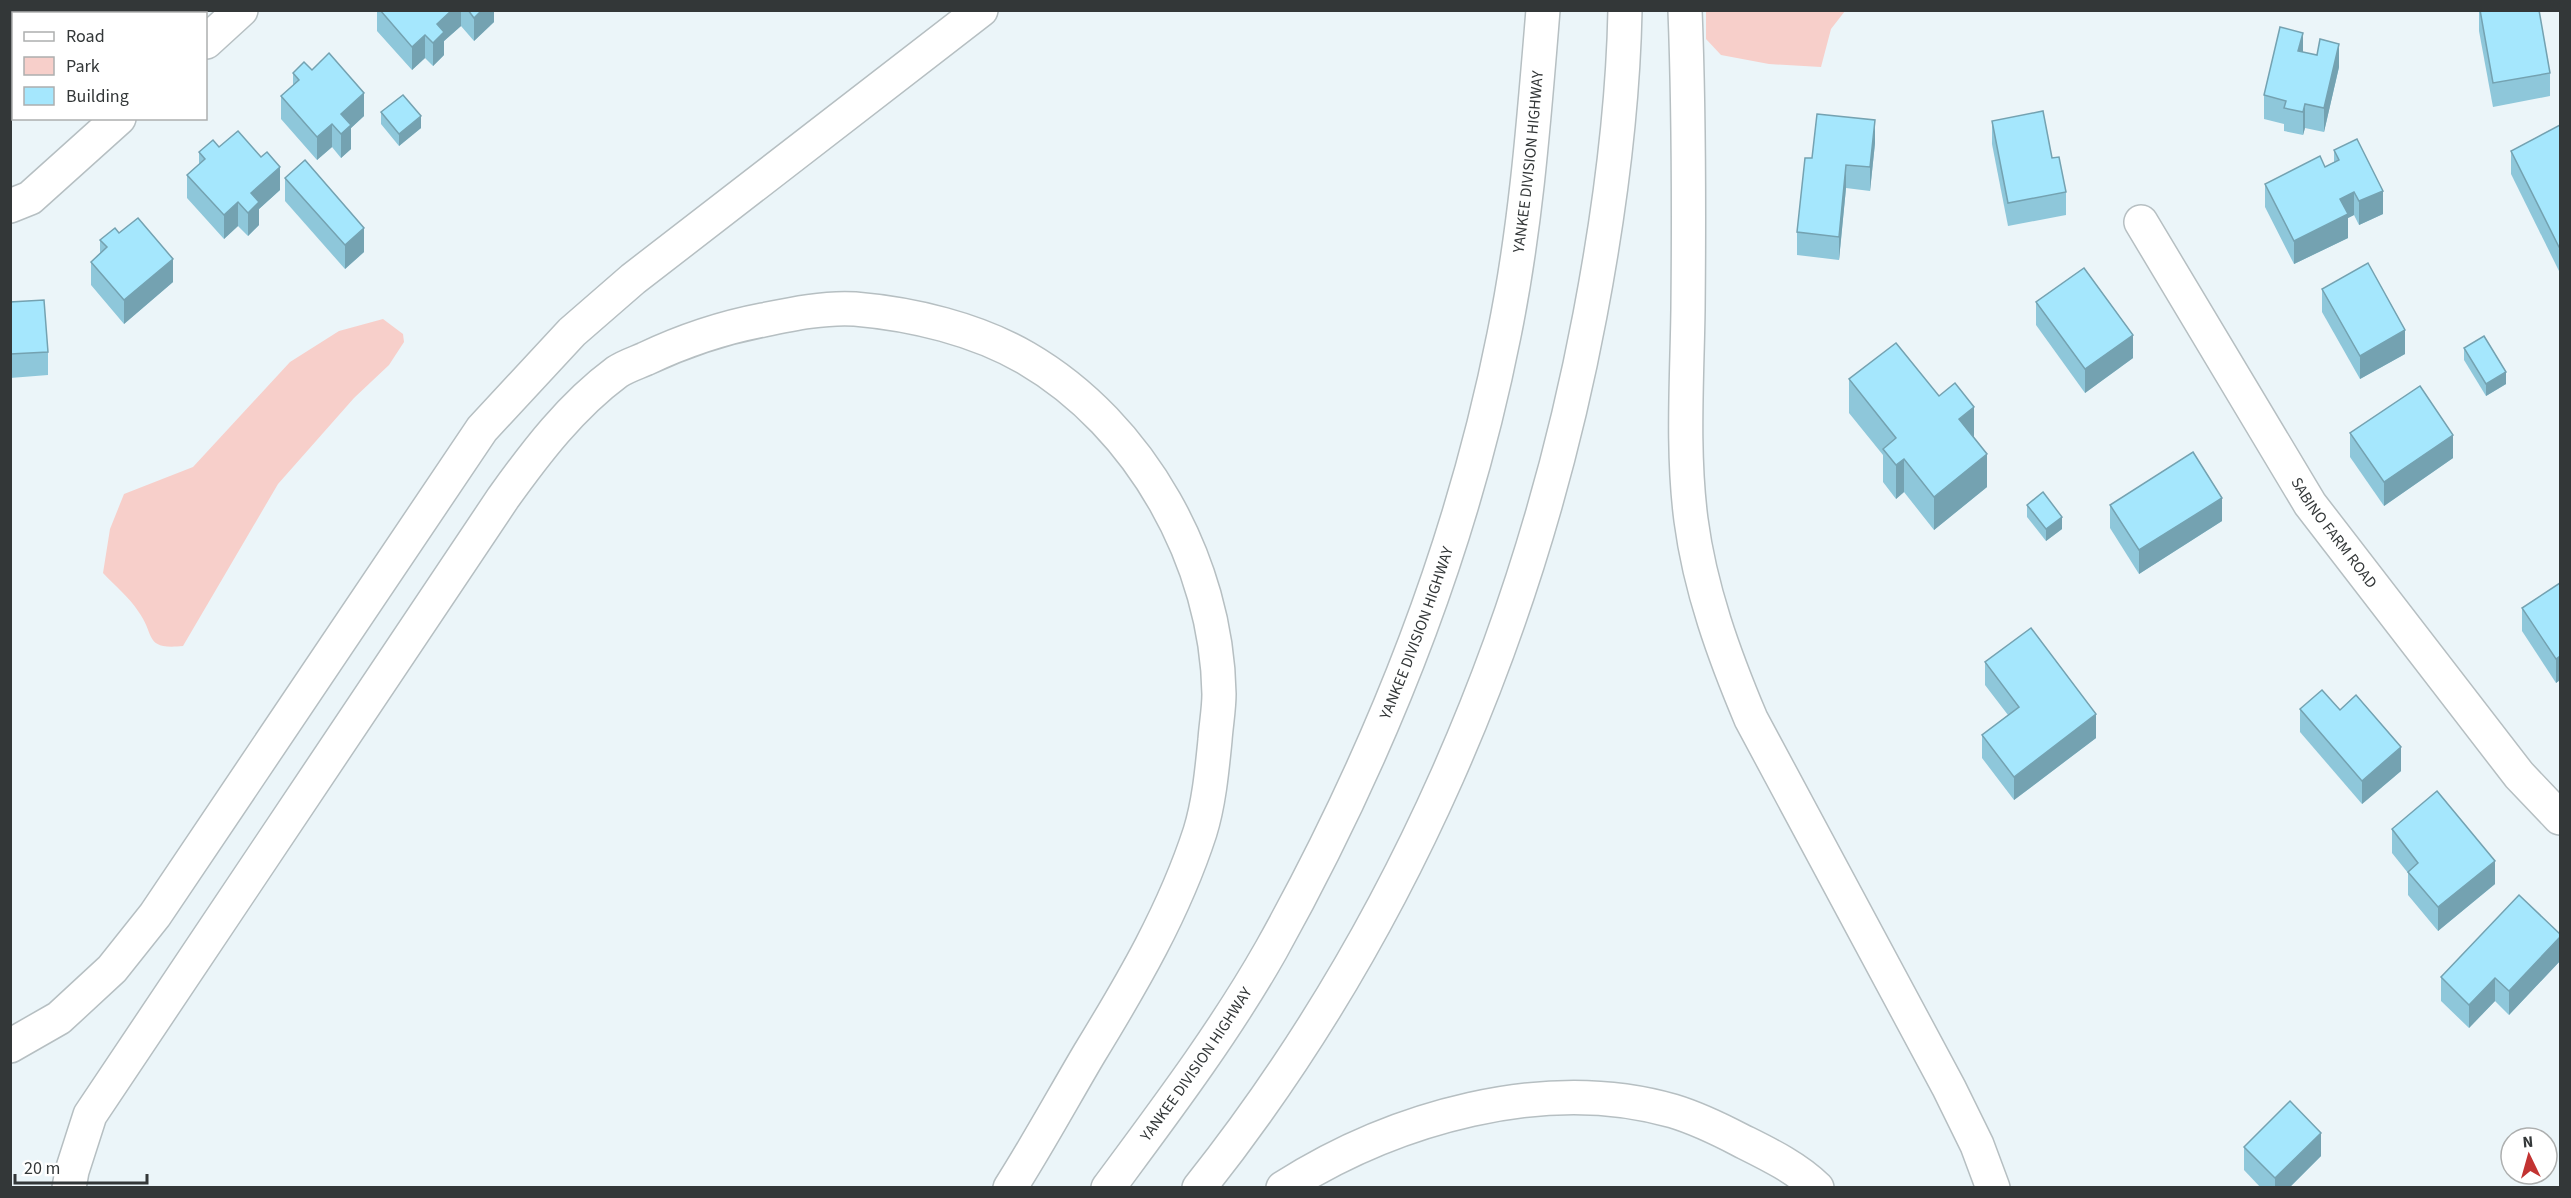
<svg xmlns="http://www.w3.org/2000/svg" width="2571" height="1198" viewBox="0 0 2571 1198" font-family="'Source Sans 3',sans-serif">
  <rect width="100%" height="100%" fill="#ebf5f9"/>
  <g fill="#f7cfca">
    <polygon points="1706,11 1706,10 1845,11 1831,29 1821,67 1769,64 1721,55 1706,39"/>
    <path d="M 383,319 L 403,334 L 404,342 L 389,365 L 354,398 L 278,484 L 183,646 C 143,650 156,635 138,611 C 129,597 114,585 103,573 L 110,529 L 124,494 L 193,467 L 290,362 L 339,331 Z"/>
  </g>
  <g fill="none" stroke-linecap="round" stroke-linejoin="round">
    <defs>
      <g id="street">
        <polyline points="206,42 241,10"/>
        <polyline points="10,206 30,198 119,118"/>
        <path id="s1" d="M 2141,222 L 2310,504 L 2519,775 L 2560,818"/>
      </g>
      <g id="highway">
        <path d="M 1685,10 C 1689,111 1689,210 1688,310 C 1687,379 1682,451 1691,520 C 1700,589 1724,655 1751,719 L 1949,1088 L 1977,1145 L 1993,1188"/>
        <polyline points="10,1046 59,1018 112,969 155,915 482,429 572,332 633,279 981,10"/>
        <path d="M 69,1188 L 72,1171 L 90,1115 L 503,498 C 536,452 571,406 617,372 C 626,366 636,363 645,359 C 683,341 721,328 763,320 C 792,314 826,307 855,309 C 913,314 976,329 1026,358 C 1141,425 1217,562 1219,694 C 1219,709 1216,725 1215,740 C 1212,770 1209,803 1200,832 C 1174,912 1133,982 1089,1054 C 1063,1098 1038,1144 1010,1188"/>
        <path id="s2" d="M 1108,1188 C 1165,1111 1224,1033 1271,950 C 1378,758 1461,551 1504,335 C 1526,227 1534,119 1543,10"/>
        <path d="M 1199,1188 C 1400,935 1530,632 1590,315 C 1609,215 1623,113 1625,10"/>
        <path d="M 1283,1188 C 1393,1118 1545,1074 1673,1111 C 1696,1118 1719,1129 1740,1140 C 1766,1153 1796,1167 1817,1188"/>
      </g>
    </defs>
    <use href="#street" stroke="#b6bfc2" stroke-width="36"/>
    <use href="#highway" stroke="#b6bfc2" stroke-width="36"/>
    <use href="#street" stroke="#fff" stroke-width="33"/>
    <use href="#highway" stroke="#fff" stroke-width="33"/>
  </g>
  <g fill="#8ec7da">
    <polygon points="53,10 94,10 91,14 56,14"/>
    <polygon points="377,10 494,10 494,22 474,41 461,26 444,41 444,55 433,66 425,58 412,70 377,31"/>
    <polygon points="2479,10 2539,10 2550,73 2550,96 2493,107 2479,31"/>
    <polygon points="2303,52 2339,67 2324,132 2305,128 2303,135 2284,131 2284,124 2264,119 2264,95"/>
    <polygon points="312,70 364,116 351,128 351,149 341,158 332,147 317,160 281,119 281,96 293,85 293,73"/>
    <polygon points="381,112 421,128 399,146 381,124"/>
    <polygon points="1992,121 2052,158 2066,192 2066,215 2008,226 1992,144"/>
    <polygon points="2560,125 2560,270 2559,271 2511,174 2511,151"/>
    <polygon points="1875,143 1870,191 1846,188 1839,260 1797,255 1797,232 1812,158"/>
    <polygon points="219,147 280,190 259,209 259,225 248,236 238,226 224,239 187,198 187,175 199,164 199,152"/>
    <polygon points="2334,150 2383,214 2359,225 2354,215 2348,218 2348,238 2294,264 2265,207 2265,184 2325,167 2334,162"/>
    <polygon points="285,178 364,252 345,269 285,201"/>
    <polygon points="100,240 173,282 124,324 91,285 91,262 100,253"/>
    <polygon points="2322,289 2405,354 2360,379 2322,312"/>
    <polygon points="10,302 48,352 48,375 10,378"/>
    <polygon points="2036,302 2133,358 2085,393 2036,325"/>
    <polygon points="2464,348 2506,384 2486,396 2464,360"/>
    <polygon points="1849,379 1939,396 1987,487 1934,530 1904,492 1896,499 1883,482 1883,455 1849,413"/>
    <polygon points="2350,433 2453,458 2384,506 2350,457"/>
    <polygon points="2027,505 2062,529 2046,541 2027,517"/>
    <polygon points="2110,505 2222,521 2139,574 2110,528"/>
    <polygon points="2560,583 2560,680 2556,683 2522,631 2522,608"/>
    <polygon points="1985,662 2096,738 2014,800 1982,758 1982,735 2008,715 1985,685"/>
    <polygon points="2300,709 2340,710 2401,771 2362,804 2300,732"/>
    <polygon points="2392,829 2495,884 2438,931 2408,895 2408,873 2392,853"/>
    <polygon points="2560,934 2560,961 2509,1015 2495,1001 2469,1028 2441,1001 2441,977"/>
    <polygon points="2244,1147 2321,1156 2289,1188 2261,1188 2244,1170"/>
  </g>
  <g fill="#74a2b1">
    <polygon points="74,10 94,10 91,14 74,14"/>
    <polygon points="452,10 461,10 461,26 444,41 444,55 433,66 433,43 437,24"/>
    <polygon points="482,10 494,10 494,22 474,41 474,18"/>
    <polygon points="2303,33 2303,56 2298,51"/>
    <polygon points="425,35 425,58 412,70 412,47"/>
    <polygon points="2339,44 2339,67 2324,132 2324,108"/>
    <polygon points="13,53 13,76 10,79 10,55"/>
    <polygon points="364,93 364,116 351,128 351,149 341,158 341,114"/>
    <polygon points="2305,104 2305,128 2303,135 2303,112"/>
    <polygon points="421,116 421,128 399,146 399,134"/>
    <polygon points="1875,120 1875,143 1870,191 1870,167"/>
    <polygon points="332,124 332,147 317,160 317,137"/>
    <polygon points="1846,165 1846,188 1839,260 1839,237"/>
    <polygon points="280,167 280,190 259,209 259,225 248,236 248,213 251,193"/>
    <polygon points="2383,191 2383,214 2359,225 2359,201"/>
    <polygon points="2354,192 2354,215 2348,218 2348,238 2294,264 2294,241 2340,199"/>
    <polygon points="238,202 238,226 224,239 224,215"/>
    <polygon points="364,228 364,252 345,269 345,245"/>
    <polygon points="2559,247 2560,247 2560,270 2559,271"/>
    <polygon points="173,259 173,282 124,324 124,300"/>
    <polygon points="2405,330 2405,354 2360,379 2360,356"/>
    <polygon points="2133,335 2133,358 2085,393 2085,369"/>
    <polygon points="2506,372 2506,384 2486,396 2486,384"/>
    <polygon points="1974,407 1974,440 1959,419"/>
    <polygon points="2453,435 2453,458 2384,506 2384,482"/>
    <polygon points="1987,454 1987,487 1934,530 1934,497"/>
    <polygon points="1904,459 1904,492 1896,499 1896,465"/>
    <polygon points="2222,498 2222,521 2139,574 2139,550"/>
    <polygon points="2062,517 2062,529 2046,541 2046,529"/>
    <polygon points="2560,656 2560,680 2556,683 2556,659"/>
    <polygon points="2096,714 2096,738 2014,800 2014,777"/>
    <polygon points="2401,747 2401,771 2362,804 2362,781"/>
    <polygon points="2495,861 2495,884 2438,931 2438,907"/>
    <polygon points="2560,937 2560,961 2509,1015 2509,991"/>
    <polygon points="2495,978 2495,1001 2469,1028 2469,1005"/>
    <polygon points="2321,1133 2321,1156 2289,1188 2275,1188 2275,1178"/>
  </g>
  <g fill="#a5e7fd" stroke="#74a2b1" stroke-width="1.5">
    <polygon points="380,10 452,10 437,24 444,32 433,43 425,35 412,47"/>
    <polygon points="468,10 482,10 474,18"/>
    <polygon points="2480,10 2539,10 2550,73 2493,83"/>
    <polygon points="2280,27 2303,33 2298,51 2317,55 2320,39 2339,44 2324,108 2305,104 2303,112 2284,108 2286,101 2264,95"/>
    <polygon points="329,53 364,93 341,114 351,125 341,134 332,124 317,137 281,96 299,80 293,73 304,62 312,70"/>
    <polygon points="403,95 421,116 399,134 381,112"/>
    <polygon points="2043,111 2052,158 2059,157 2066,192 2008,203 1992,121"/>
    <polygon points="1817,114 1875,120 1870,167 1846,165 1839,237 1797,232 1805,158 1812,158"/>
    <polygon points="2560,125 2560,247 2559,247 2511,151"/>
    <polygon points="238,131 261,157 267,152 280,167 251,193 259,202 248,213 238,202 224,215 187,175 205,159 199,152 213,140 219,147"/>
    <polygon points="2357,139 2383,191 2359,201 2354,192 2340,199 2348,214 2294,241 2265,184 2320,156 2325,167 2339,160 2334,150"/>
    <polygon points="305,160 364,228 345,245 285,178"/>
    <polygon points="138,218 173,259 124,300 91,262 107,247 100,240 115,228 119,233"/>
    <polygon points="2368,263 2405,330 2360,356 2322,289"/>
    <polygon points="2084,268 2133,335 2085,369 2036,302"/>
    <polygon points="44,300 48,352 10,354 10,302"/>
    <polygon points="2484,336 2506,372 2486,384 2464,348"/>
    <polygon points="1896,343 1939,396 1955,383 1974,407 1959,419 1987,454 1934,497 1904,459 1896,465 1883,449 1896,438 1849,379"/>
    <polygon points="2420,386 2453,435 2384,482 2350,433"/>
    <polygon points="2193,452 2222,498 2139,550 2110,505"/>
    <polygon points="2043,492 2062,517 2046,529 2027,505"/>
    <polygon points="2560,583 2560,656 2556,659 2522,608"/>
    <polygon points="2031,628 2096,714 2014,777 1982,735 2019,707 1985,662"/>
    <polygon points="2322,690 2340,710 2356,695 2401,747 2362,781 2300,709"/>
    <polygon points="2437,791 2495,861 2438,907 2408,872 2418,863 2392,829"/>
    <polygon points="2519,895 2560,934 2560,937 2509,991 2495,978 2469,1005 2441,977"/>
    <polygon points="2290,1101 2321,1133 2275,1178 2244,1147"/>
  </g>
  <g text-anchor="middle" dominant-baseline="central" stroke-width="4.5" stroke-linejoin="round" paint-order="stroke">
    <g font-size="16" fill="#333738" stroke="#fff">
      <text stroke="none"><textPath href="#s2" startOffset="1124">YANKEE DIVISION HIGHWAY</textPath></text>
      <text stroke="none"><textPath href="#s1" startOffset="366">SABINO FARM ROAD</textPath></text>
      <text stroke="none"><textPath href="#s2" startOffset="638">YANKEE DIVISION HIGHWAY</textPath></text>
      <text stroke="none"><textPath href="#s2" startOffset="152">YANKEE DIVISION HIGHWAY</textPath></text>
    </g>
  </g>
  <rect width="2571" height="1198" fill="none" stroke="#333738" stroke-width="24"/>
  <rect x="12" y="12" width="195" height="108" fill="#ffffff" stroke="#adafaf" stroke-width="1.5"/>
  <rect x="24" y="32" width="30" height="9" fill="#ffffff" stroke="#adafaf" stroke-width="1.5"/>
  <text x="66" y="42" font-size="18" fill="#333738">Road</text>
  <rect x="24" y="57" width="30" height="18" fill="#f7cfca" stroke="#adafaf" stroke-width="1.5"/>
  <text x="66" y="72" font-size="18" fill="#333738">Park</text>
  <rect x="24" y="87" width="30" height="18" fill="#a5e7fd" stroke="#adafaf" stroke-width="1.5"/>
  <text x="66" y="102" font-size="18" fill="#333738">Building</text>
  <g transform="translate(2529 1156) rotate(355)"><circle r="28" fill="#ffffff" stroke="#adafaf" stroke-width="1.5"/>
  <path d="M0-4.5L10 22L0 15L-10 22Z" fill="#c23332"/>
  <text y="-9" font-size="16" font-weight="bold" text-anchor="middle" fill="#333738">N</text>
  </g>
  <path d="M15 1174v9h132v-9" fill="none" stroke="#333738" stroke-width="3"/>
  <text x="24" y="1174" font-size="18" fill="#333738" stroke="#ffffff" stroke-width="4.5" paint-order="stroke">20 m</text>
</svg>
